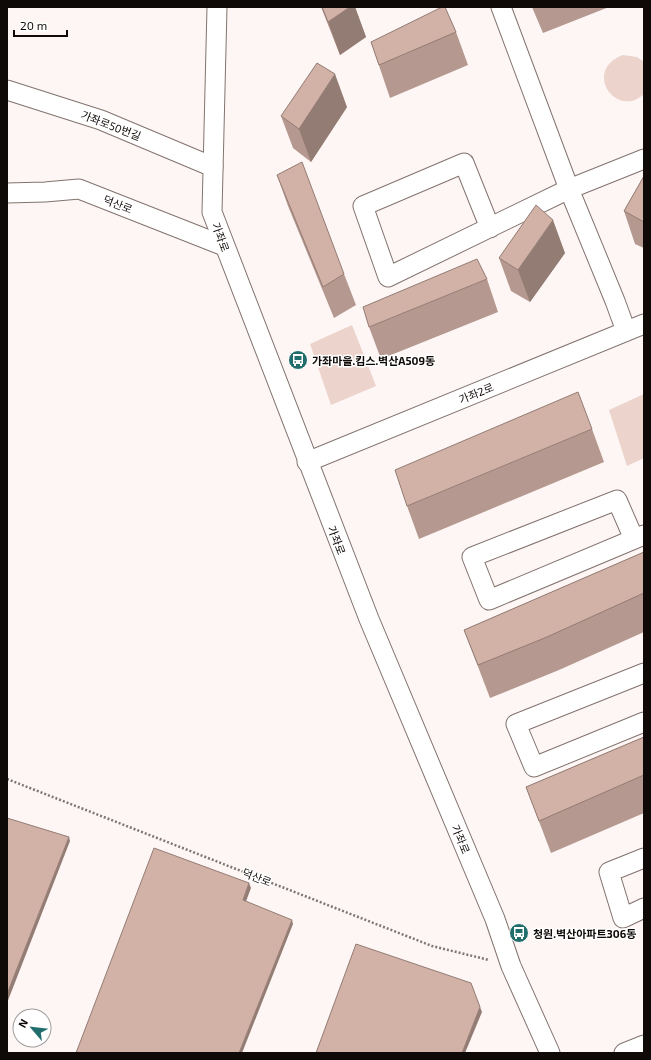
<svg xmlns="http://www.w3.org/2000/svg" width="651" height="1060" viewBox="0 0 651 1060" font-family="'Exo 2','Noto Sans KR',sans-serif">
  <rect width="100%" height="100%" fill="#fdf6f4"/>
  <g fill="#ecd3cb">
    <path d="M 623,55 L 637,57 L 644,62 L 644,94 C 616,120 582,70 623,55 Z"/>
    <polygon points="352,325 376,386 331,405 310,344"/>
    <polygon points="644,394 644,458 627,466 609,410"/>
  </g>
  <g fill="none" stroke-linecap="round" stroke-linejoin="round">
    <defs>
      <g id="minor">
        <polyline points="217,7 212,212 369,619 495,919 511,966 550,1053"/>
        <polyline points="501,7 569,189 615,301 626,331"/>
        <polyline points="7,90 101,120 213,167"/>
        <polyline points="7,193 45,192 79,189 224,246"/>
        <polyline points="490,228 464,163 363,206 388,277 569,189 644,159"/>
        <polyline points="307,462 644,324"/>
        <polyline points="634,539 617,500 472,557 489,600 644,535"/>
        <polyline points="644,673 516,724 534,767 644,722"/>
        <polyline points="644,858 609,872 623,918 644,908"/>
        <polyline points="624,1053 644,1045"/>
      </g>
    </defs>
    <use href="#minor" stroke="#82736e" stroke-width="21"/>
    <polyline stroke="#7c7674" stroke-width="2.5" stroke-dasharray="2 2" stroke-linecap="butt" points="7,779 432,946 489,960"/>
    <use href="#minor" stroke="#fff" stroke-width="19"/>
  </g>
  <g fill="#b5988f">
    <polygon points="321,7 355,7 366,37 340,55"/>
    <polygon points="532,7 609,7 543,33"/>
    <polygon points="456,32 468,65 390,98 371,42"/>
    <polygon points="347,107 311,162 293,148 281,116"/>
    <polygon points="277,175 344,274 356,305 334,318 288,206"/>
    <polygon points="644,176 644,248 635,244 624,211"/>
    <polygon points="565,253 530,302 511,291 499,258"/>
    <polygon points="487,279 498,312 381,359 369,327"/>
    <polygon points="592,429 604,462 419,539 407,506"/>
    <polygon points="644,552 644,632 559,670 490,698 464,630"/>
    <polygon points="644,737 644,813 551,853 526,787"/>
  </g>
  <g fill="#937c74">
    <polygon points="350,7 355,7 366,37 340,55 328,22"/>
    <polygon points="335,74 347,107 311,162 299,129"/>
    <polygon points="553,220 565,253 530,302 518,270"/>
    <polygon points="69,837 70,841 7,1003 7,994"/>
    <polygon points="249,883 251,888 245,904 243,900"/>
    <polygon points="292,920 293,924 242,1053 239,1053"/>
    <polygon points="480,1007 482,1012 465,1053 462,1053"/>
  </g>
  <g fill="#d2b1a6" stroke="#937c74">
    <polygon points="322,7 350,7 328,22"/>
    <polygon points="442,7 445,7 456,32 379,65 371,42"/>
    <polygon points="317,63 335,74 299,129 281,116"/>
    <polygon points="302,162 344,274 323,287 277,175"/>
    <polygon points="644,176 644,222 624,211"/>
    <polygon points="536,205 553,220 518,270 499,258"/>
    <polygon points="477,259 487,279 369,327 363,307"/>
    <polygon points="578,392 592,429 407,506 395,470"/>
    <polygon points="644,552 644,593 547,637 478,665 464,630"/>
    <polygon points="644,737 644,775 539,821 526,787"/>
    <polygon points="7,818 69,837 7,994"/>
    <polygon points="154,848 249,883 243,900 292,920 239,1053 76,1053"/>
    <polygon points="356,944 471,983 480,1007 462,1053 316,1053"/>
  </g>
  <defs>
    <symbol id="bus-disc" viewBox="-11 -11 22 22"><circle r="9.5" fill="#216d6c" stroke="#fff"/><path d="M-5-6H5V4H4V6H2V4H-2V6H-4V4H-5ZM-3.5-4V0h7V-4ZM-3.5 1.2v1.5H-2V1.2ZM2 1.2v1.5H3.5V1.2Z" fill="#fff"/></symbol>
  </defs>
  <g fill-rule="evenodd">
    <use href="#bus-disc" x="287" y="349" width="22" height="22"/>
    <use href="#bus-disc" x="508" y="922" width="22" height="22"/>
  </g>
  <g text-anchor="middle" dominant-baseline="central" stroke-width="3" stroke-linejoin="round" paint-order="stroke">
    <g font-size="11" fill="#0f0a08" stroke="#fff">
      <text transform="translate(111 125) rotate(21)">가좌로50번길</text>
      <text transform="translate(118 204) rotate(21)">덕산로</text>
      <text transform="translate(221 237) rotate(70)">가좌로</text>
      <text transform="translate(476 393) rotate(-22)">가좌2로</text>
      <text transform="translate(337 540) rotate(69)">가좌로</text>
      <text transform="translate(461 839) rotate(67)">가좌로</text>
      <text transform="translate(257 877) rotate(21)">덕산로</text>
    </g>
    <g font-size="11" font-weight="bold" fill="#0f0a08" stroke="#fff" text-anchor="start">
      <text x="312" y="360">가좌마을.킴스.벽산A509동</text>
      <text x="533" y="933">청원.벽산아파트306동</text>
    </g>
  </g>
  <rect width="651" height="1060" fill="none" stroke="#0f0a08" stroke-width="16"/>
  <g transform="translate(32 1028) rotate(298)"><circle r="19" fill="#ffffff" stroke="#9f9d9c"/>
  <path d="M0-3L7 15L0 10L-7 15Z" fill="#216d6c"/>
  <text y="-6" font-size="11" font-weight="bold" text-anchor="middle" fill="#0f0a08">N</text>
  </g>
  <path d="M14 30v6h53v-6" fill="none" stroke="#0f0a08" stroke-width="2"/>
  <text x="20" y="30" font-size="12" fill="#0f0a08" stroke="#ffffff" stroke-width="3" paint-order="stroke">20 m</text>
</svg>
